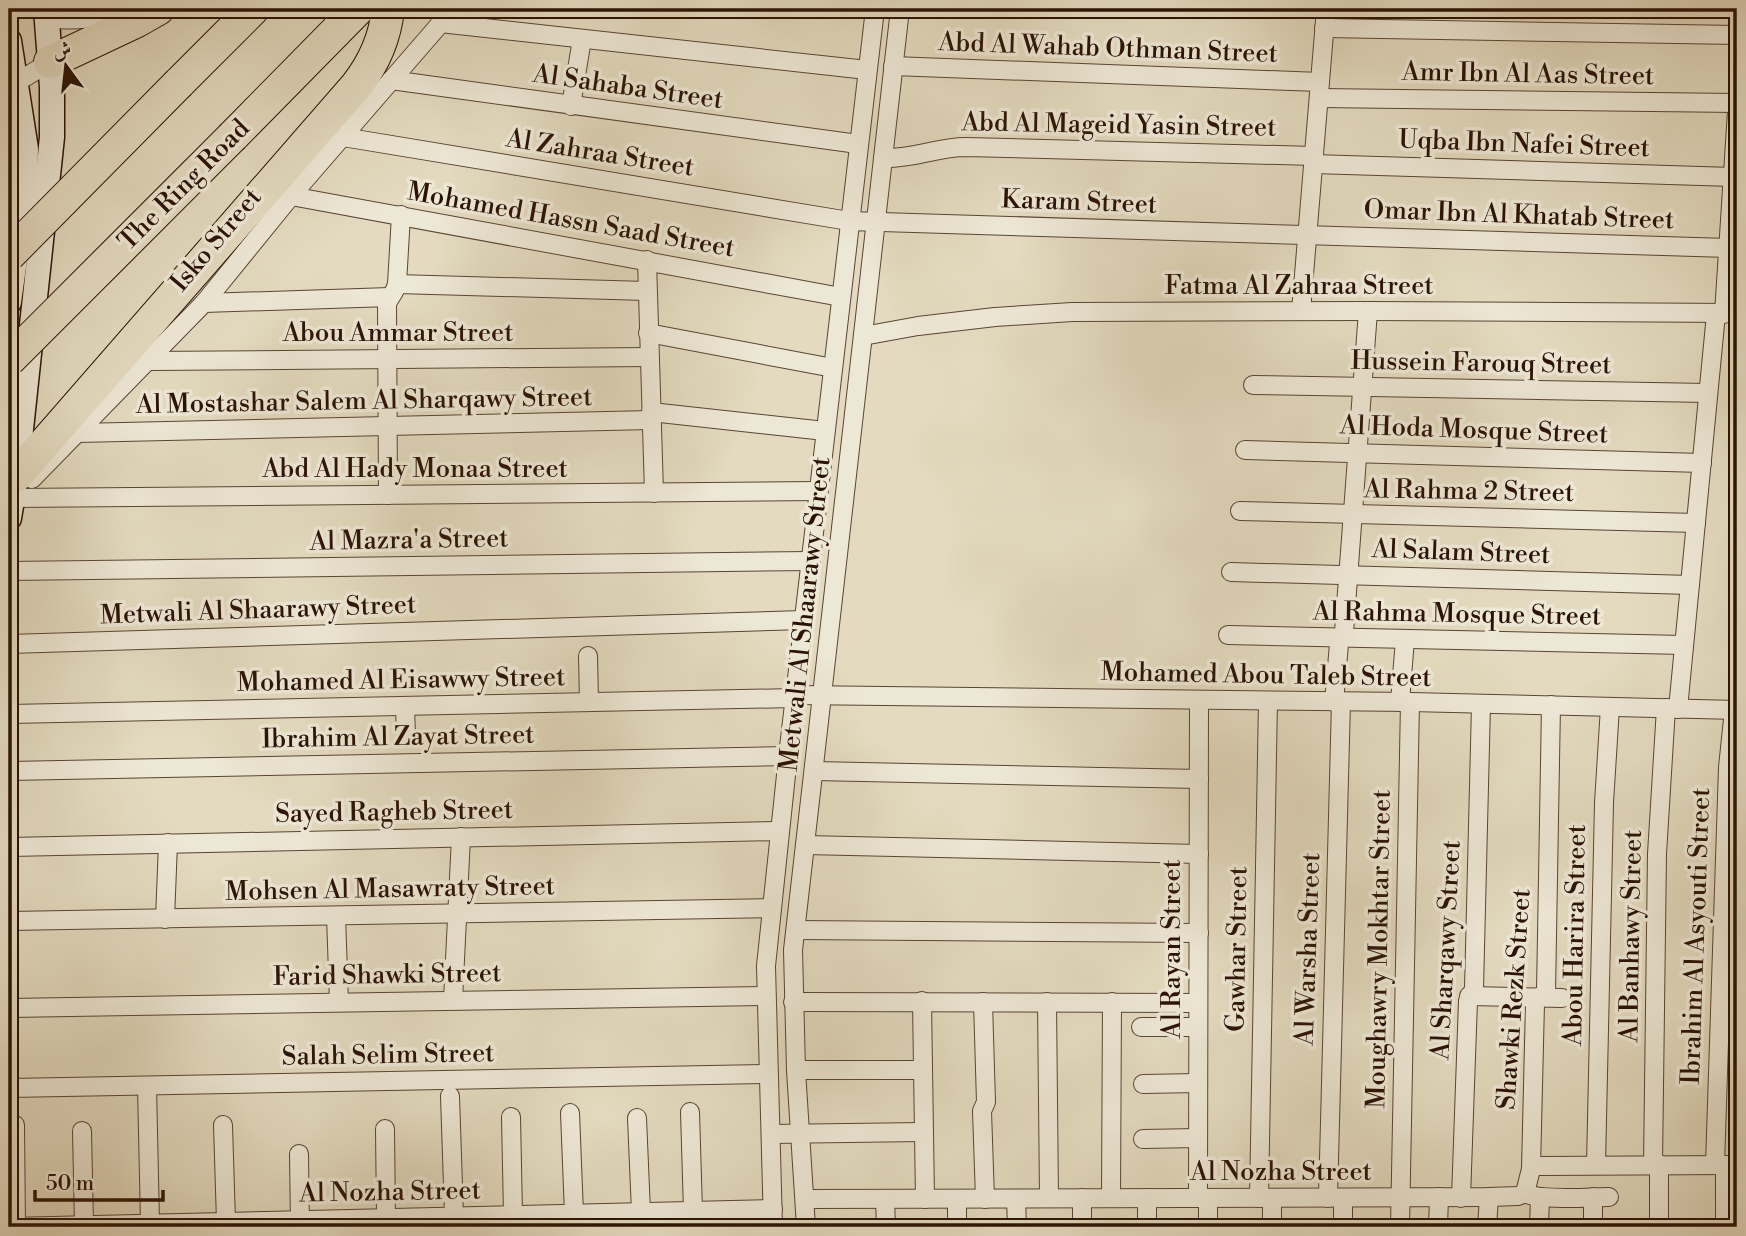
<svg xmlns="http://www.w3.org/2000/svg" width="1746" height="1236" viewBox="0 0 1746 1236" font-family="'Libre Bodoni',Amiri,serif">
  <rect width="100%" height="100%" fill="#e3dabf"/>
  <filter id="stains"><feTurbulence type="fractalNoise" baseFrequency=".00286" numOctaves="4"/><feColorMatrix values="0 0 0 0 .2 0 0 0 0 .09 0 0 0 0 .02 0 0 0 .5 -.17"/></filter>
  <radialGradient id="worn" r=".72"><stop offset=".6" stop-color="#630" stop-opacity="0"/><stop offset="1" stop-color="#630" stop-opacity=".3"/></radialGradient>
  <g fill="none" stroke-linecap="round" stroke-linejoin="round">
    <defs>
      <g id="minor">
        <path d="M 48,19 C 73,20 98,21 121,9"/>
        <polyline points="440,23 867,70"/>
        <polyline points="1324,28 1737,35"/>
        <polyline points="893,66 1320,82"/>
        <polyline points="391,80 858,144"/>
        <polyline points="9,87 50,62"/>
        <polyline points="1319,98 1737,103"/>
        <polyline points="571,106 582,39"/>
        <polyline points="343,137 849,221 1728,248"/>
        <path d="M 883,158 C 915,159 936,147 966,147 L 1314,156"/>
        <polyline points="1313,164 1733,177"/>
        <polyline points="291,196 841,297"/>
        <polyline points="647,260 654,493"/>
        <polyline points="397,284 647,291"/>
        <polyline points="204,303 390,297"/>
        <polyline points="1301,311 1326,9"/>
        <polyline points="1724,314 1737,111"/>
        <polyline points="648,333 833,368"/>
        <polyline points="863,336 918,326 995,317 1072,312 1368,311 1737,313"/>
        <polyline points="148,361 649,357"/>
        <polyline points="1253,385 1708,393"/>
        <polyline points="651,412 825,431"/>
        <polyline points="78,433 651,420"/>
        <polyline points="1245,450 1702,463"/>
        <polyline points="32,479 204,303 291,196 453,9"/>
        <path d="M 388,495 L 387,304 C 390,296 395,293 397,284 L 401,215"/>
        <polyline points="13,498 818,491"/>
        <polyline points="1240,511 1696,523"/>
        <polyline points="9,571 810,561"/>
        <polyline points="1231,572 1690,585"/>
        <polyline points="1228,635 1684,645"/>
        <polyline points="9,644 803,620"/>
        <polyline points="588,656 589,702"/>
        <polyline points="795,695 1410,702 1737,710"/>
        <polyline points="1334,702 1339,644 1344,632 1368,311"/>
        <polyline points="1400,702 1405,639"/>
        <polyline points="405,706 406,737"/>
        <polyline points="1678,709 1716,314"/>
        <polyline points="9,714 794,698"/>
        <polyline points="9,771 788,756"/>
        <polyline points="814,771 1199,779"/>
        <polyline points="805,845 1199,854"/>
        <polyline points="9,847 780,831"/>
        <polyline points="336,916 339,1002"/>
        <polyline points="165,919 168,843"/>
        <polyline points="9,921 772,908"/>
        <polyline points="796,930 1199,933"/>
        <polyline points="1469,996 1562,998"/>
        <polyline points="453,1000 461,837"/>
        <polyline points="922,1001 925,1199"/>
        <polyline points="793,1002 1198,1003"/>
        <polyline points="983,1002 986,1102 982,1111 985,1199"/>
        <polyline points="1047,1002 1049,1198"/>
        <polyline points="9,1008 766,996"/>
        <polyline points="1141,1027 1198,1027"/>
        <polyline points="796,1070 923,1070"/>
        <polyline points="1143,1084 1198,1083"/>
        <polyline points="147,1086 150,1223"/>
        <polyline points="9,1088 768,1074"/>
        <polyline points="450,1096 454,1216"/>
        <polyline points="690,1112 693,1211"/>
        <polyline points="570,1113 574,1214"/>
        <polyline points="511,1117 513,1215"/>
        <polyline points="637,1118 641,1212"/>
        <polyline points="15,1125 16,1226"/>
        <polyline points="223,1125 226,1222"/>
        <polyline points="385,1129 386,1218"/>
        <polyline points="82,1131 84,1225"/>
        <polyline points="771,1134 924,1132"/>
        <polyline points="1143,1139 1198,1138"/>
        <polyline points="299,1154 300,1227"/>
        <polyline points="1653,1164 1657,854 1666,708"/>
        <polyline points="1659,1164 1659,1227"/>
        <polyline points="1596,1165 1604,803 1610,707"/>
        <polyline points="1715,1165 1728,767 1734,710"/>
        <polyline points="1725,1165 1725,1227"/>
        <polyline points="1531,1169 1535,1003 1538,998 1546,993 1551,705"/>
        <path d="M 1525,1193 C 1538,1201 1591,1197 1609,1197"/>
        <polyline points="1082,1198 1082,1227"/>
        <polyline points="1111,1198 1112,1002"/>
        <polyline points="1198,1198 1199,700"/>
        <polyline points="1208,1198 1208,1227"/>
        <polyline points="1259,1198 1268,701"/>
        <polyline points="1328,1198 1341,702"/>
        <polyline points="1461,1198 1468,1001 1474,989 1481,704"/>
        <polyline points="805,1199 1489,1197 1518,1196 1525,1193 1531,1169 1537,1166 1737,1165"/>
        <polyline points="885,1199 886,1227"/>
        <polyline points="957,1199 957,1227"/>
        <polyline points="1016,1199 1017,1227"/>
        <polyline points="9,1227 773,1209"/>
        <polyline points="773,1227 766,966 788,756 875,9"/>
        <polyline points="806,1227 796,1070 793,950 900,9"/>
        <polyline points="1147,1227 1147,1198"/>
        <polyline points="1272,1227 1272,1198"/>
        <polyline points="1343,1227 1343,1198"/>
        <polyline points="1400,1227 1410,702"/>
        <polyline points="1438,1227 1439,1197"/>
        <polyline points="1487,1227 1489,1197"/>
        <polyline points="1539,1227 1540,1197"/>
        <polyline points="1593,1227 1593,1197"/>
      </g>
      <g id="secondary">
        <polyline points="9,41 26,149 25,189 9,302"/>
        <polyline points="9,518 16,476 52,137 52,87 46,9"/>
      </g>
      <g id="motorway">
        <polyline points="50,62 137,21 158,9"/>
        <polyline points="179,83 253,9"/>
        <polyline points="233,136 358,9"/>
        <path d="M 16,476 L 356,86 C 374,63 385,39 388,9"/>
      </g>
    </defs>
    <use href="#minor" stroke="#594533" stroke-width="20"/>
    <use href="#secondary" stroke="#2b1304" stroke-width="27"/>
    <use href="#motorway" stroke="#2b1304" stroke-width="34"/>
    <use href="#minor" stroke="#ede7d5" stroke-width="18"/>
    <use href="#secondary" stroke="#ede7d5" stroke-width="24"/>
    <use href="#motorway" stroke="#e3dabf" stroke-width="32"/>
    <defs>
      <g id="motorway-bridge">
        <polyline points="9,255 179,83"/>
        <polyline points="9,360 233,136"/>
      </g>
    </defs>
    <use href="#motorway-bridge" stroke="#2b1304" stroke-width="34" stroke-linecap="butt"/>
    <use href="#motorway-bridge" stroke="#e3dabf" stroke-width="32"/>
  </g>
  <g text-anchor="middle" dominant-baseline="central" stroke-width="7" stroke-linejoin="round" paint-order="stroke">
    <g font-size="26" fill="#2b1304" stroke="#ede7d5">
      <text transform="translate(1108 48) rotate(2)">Abd Al Wahab Othman Street</text>
      <text transform="translate(1528 74) rotate(1)">Amr Ibn Al Aas Street</text>
      <text transform="translate(628 87) rotate(8)">Al Sahaba Street</text>
      <text transform="translate(1119 125) rotate(1)">Abd Al Mageid Yasin Street</text>
      <text transform="translate(1524 144) rotate(2)">Uqba Ibn Nafei Street</text>
      <text transform="translate(600 153) rotate(9)">Al Zahraa Street</text>
      <text transform="translate(184 185) rotate(-45)">The Ring Road</text>
      <text transform="translate(1079 202) rotate(2)">Karam Street</text>
      <text transform="translate(1519 215) rotate(2)">Omar Ibn Al Khatab Street</text>
      <text transform="translate(571 220) rotate(10)">Mohamed Hassn Saad Street</text>
      <text transform="translate(216 240) rotate(-50)">Isko Street</text>
      <text x="1299" y="286">Fatma Al Zahraa Street</text>
      <text x="398" y="333">Abou Ammar Street</text>
      <text transform="translate(1481 363) rotate(1)">Hussein Farouq Street</text>
      <text transform="translate(364 401) rotate(-1)">Al Mostashar Salem Al Sharqawy Street</text>
      <text transform="translate(1474 430) rotate(2)">Al Hoda Mosque Street</text>
      <text x="415" y="469">Abd Al Hady Monaa Street</text>
      <text transform="translate(1469 491) rotate(1)">Al Rahma 2 Street</text>
      <text transform="translate(409 540) rotate(-1)">Al Mazra'a Street</text>
      <text transform="translate(1461 552) rotate(2)">Al Salam Street</text>
      <text transform="translate(258 610) rotate(-2)">Metwali Al Shaarawy Street</text>
      <text transform="translate(805 614) rotate(-84)">Metwali Al Shaarawy Street</text>
      <text transform="translate(1457 614) rotate(1)">Al Rahma Mosque Street</text>
      <text transform="translate(1266 675) rotate(1)">Mohamed Abou Taleb Street</text>
      <text transform="translate(401 680) rotate(-1)">Mohamed Al Eisawwy Street</text>
      <text transform="translate(398 737) rotate(-1)">Ibrahim Al Zayat Street</text>
      <text transform="translate(394 812) rotate(-1)">Sayed Ragheb Street</text>
      <text transform="translate(390 889) rotate(-1)">Mohsen Al Masawraty Street</text>
      <text transform="translate(1575 935) rotate(-89)">Abou Harira Street</text>
      <text transform="translate(1631 936) rotate(-89)">Al Banhawy Street</text>
      <text transform="translate(1696 936) rotate(-88)">Ibrahim Al Asyouti Street</text>
      <text transform="translate(1172 949) rotate(-90)">Al Rayan Street</text>
      <text transform="translate(1237 949) rotate(-89)">Gawhar Street</text>
      <text transform="translate(1308 949) rotate(-88)">Al Warsha Street</text>
      <text transform="translate(1379 949) rotate(-89)">Moughawry Mokhtar Street</text>
      <text transform="translate(1446 950) rotate(-87)">Al Sharqawy Street</text>
      <text transform="translate(387 975) rotate(-1)">Farid Shawki Street</text>
      <text transform="translate(1514 999) rotate(-86)">Shawki Rezk Street</text>
      <text transform="translate(388 1055) rotate(-1)">Salah Selim Street</text>
      <text x="1281" y="1172">Al Nozha Street</text>
      <text transform="translate(390 1192) rotate(-1)">Al Nozha Street</text>
    </g>
  </g>
  <rect width="1746" height="1236" fill="none" stroke="#e3dabf" stroke-width="35"/>
  <rect x="10" y="10" width="1725" height="1215" fill="none" stroke="#2b1304" stroke-width="3.5"/>
  <rect x="18" y="18" width="1711" height="1201" fill="none" stroke="#2b1304" stroke-width="2"/>
  <g transform="translate(66 66) rotate(345)" stroke="#ede7d5" stroke-width="5" paint-order="stroke">
  <path d="M0-5L12 26L0 18L-12 26Z" fill="#2b1304"/>
  <text y="-10" font-size="19" font-weight="bold" text-anchor="middle" fill="#2b1304">ش</text>
  </g>
  <path d="M35 1190v10h128v-10" fill="none" stroke="#2b1304" stroke-width="3.5"/>
  <text x="46" y="1190" font-size="21" fill="#2b1304" stroke="#ede7d5" stroke-width="5" paint-order="stroke">50 m</text>
  <rect width="100%" height="100%" filter="url(#stains)"/>
  <rect width="100%" height="100%" fill="url(#worn)"/>
</svg>
